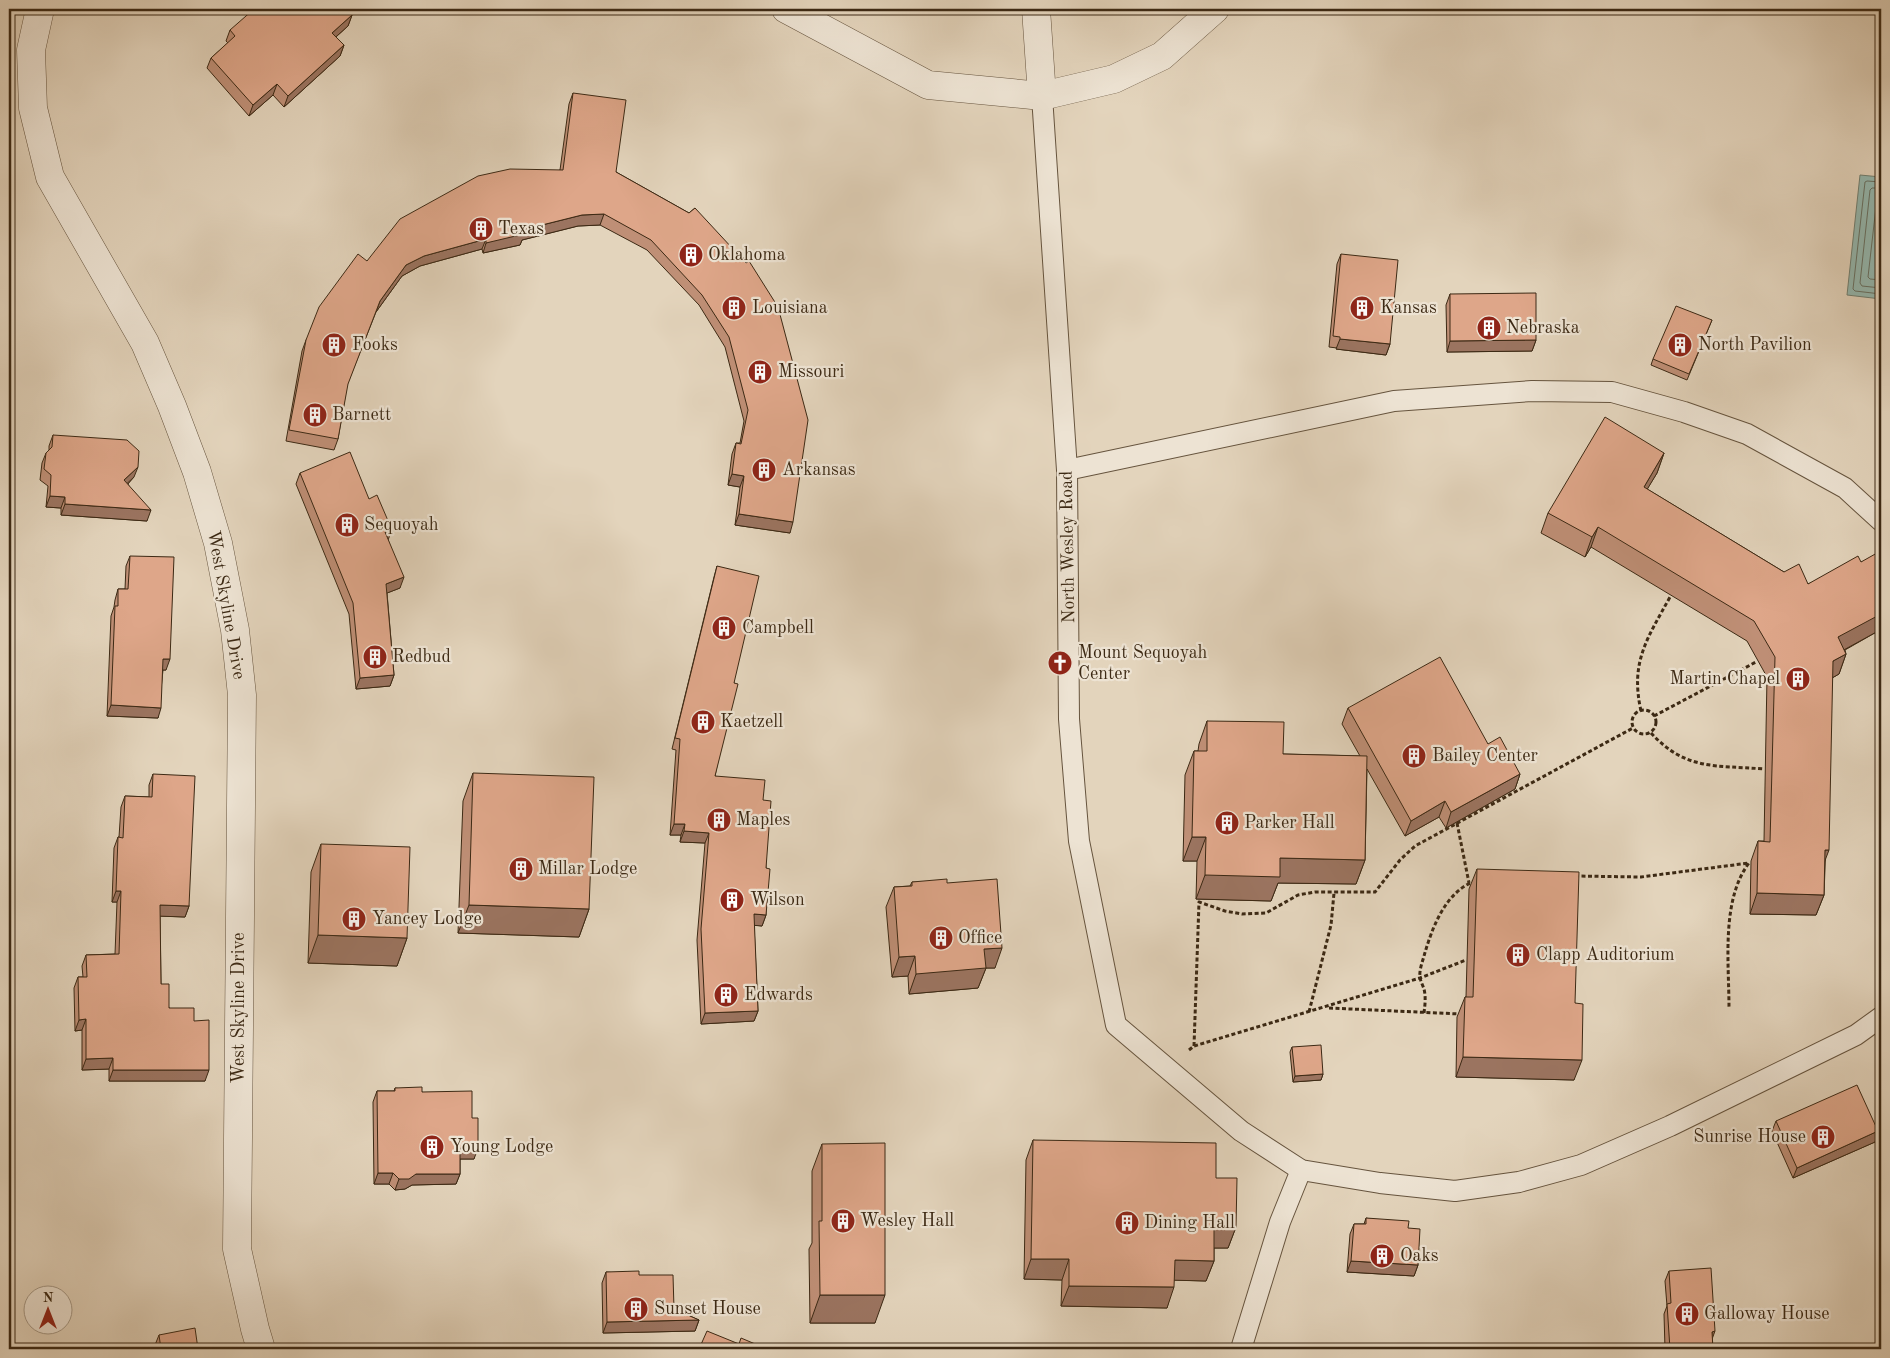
<svg xmlns="http://www.w3.org/2000/svg" width="1890" height="1358" viewBox="0 0 1890 1358" font-family="'Old Standard TT',serif">
  <rect width="100%" height="100%" fill="#e3d4bc"/>
  <filter id="stains"><feTurbulence type="fractalNoise" baseFrequency=".004" numOctaves="4"/><feColorMatrix values="0 0 0 0 .2 0 0 0 0 .09 0 0 0 0 .02 0 0 0 .5 -.17"/></filter>
  <radialGradient id="worn" r=".72"><stop offset=".6" stop-color="#630" stop-opacity="0"/><stop offset="1" stop-color="#630" stop-opacity=".3"/></radialGradient>
  <polygon fill="#95b8af" stroke="#717f71" points="1860,175 1881,177 1881,299 1847,295"/>
  <g fill="none" stroke-linecap="round" stroke-linejoin="round">
    <g stroke="#687062" stroke-width="1">
      <polyline points="1881,182 1867,181 1865,182 1853,289 1855,291 1881,294"/>
      <polyline points="1881,188 1872,188 1870,190 1860,283 1862,286 1881,288"/>
      <polyline points="1881,196 1877,198 1868,277 1870,279 1881,280"/>
    </g>
    <defs>
      <g id="lane">
        <polyline points="1042,96 1067,470 1069,719 1079,841 1116,1025 1241,1131 1301,1170 1380,1183 1455,1191 1519,1182 1581,1165 1670,1126 1856,1035 1881,1017"/>
        <polyline points="1067,470 1394,401 1532,391 1612,392 1684,412 1747,434 1845,488 1881,521"/>
        <polyline points="1241,1349 1280,1222 1301,1170"/>
      </g>
      <g id="street">
        <polyline points="40,9 31,50 33,108 50,177 145,343 172,406 197,472 218,543 235,630 242,695 237,1249 255,1329 261,1349"/>
        <polyline points="786,9 928,85 1042,96 1114,79 1162,56 1215,9"/>
        <polyline points="1036,9 1042,96"/>
      </g>
    </defs>
    <use href="#lane" stroke="#66543e" stroke-width="22"/>
    <use href="#street" stroke="#66543e" stroke-width="29"/>
    <g stroke="#3c2914" stroke-width="3" stroke-dasharray="4 2.5" stroke-linecap="butt">
      <circle cx="1644" cy="722" r="12"/>
      <path d="M 1641,711 C 1630,662 1647,639 1670,597"/>
      <polyline points="1654,716 1756,662"/>
      <path d="M 1651,733 C 1686,771 1716,765 1764,769"/>
      <polyline points="1457,823 1469,883"/>
      <path d="M 1575,876 L 1641,877 L 1749,863 C 1721,900 1729,962 1729,1008"/>
      <polyline points="1329,1008 1460,1014"/>
      <polyline points="1309,1012 1331,925 1334,893"/>
      <path d="M 1424,1013 C 1425,1005 1426,997 1424,989 C 1423,986 1421,982 1420,978 C 1419,971 1422,963 1424,956 C 1432,928 1445,892 1475,881"/>
      <polyline points="1194,1046 1199,902 1225,911 1242,914 1266,913 1298,895 1315,892 1375,892 1400,860 1415,846 1633,728"/>
      <polyline points="1189,1050 1194,1046 1420,978 1466,960"/>
    </g>
    <use href="#lane" stroke="#ede3d3" stroke-width="20"/>
    <use href="#street" stroke="#ede3d3" stroke-width="28"/>
  </g>
  <g fill="#bf8f76" stroke="#3c2914">
    <polygon points="352,15 348,26 336,37 344,45 340,56 284,107 273,95 249,116 207,68 211,58 228,43 226,41 230,30"/>
    <polygon points="573,93 616,172 689,213 695,208 790,533 735,525 740,487 728,485 732,454 736,443 740,443 744,421 725,347 699,305 647,250 600,225 578,226 522,240 520,245 483,253 482,249 420,266 402,276 376,312 347,385 338,439 334,450 286,441 302,351 306,340 367,261 560,170 569,104"/>
    <polygon points="1341,254 1390,344 1386,355 1336,349 1337,348 1329,347 1337,264"/>
    <polygon points="1450,294 1536,340 1532,351 1447,352 1446,305"/>
    <polygon points="1712,320 1687,380 1651,365 1653,359"/>
    <polygon points="53,435 134,477 128,484 147,521 61,515 61,508 46,507 48,486 40,480 42,463 46,453 49,450 49,446"/>
    <polygon points="1664,453 1657,473 1647,489 1784,572 1808,584 1861,562 1881,561 1881,628 1880,630 1845,650 1846,654 1839,674 1832,678 1824,895 1816,915 1750,914 1751,861 1758,841 1764,841 1767,677 1747,641 1591,547 1585,557 1541,533 1548,513"/>
    <polygon points="300,473 369,499 388,539 400,588 387,593 394,675 390,686 356,689 349,614 296,484"/>
    <polygon points="130,556 166,670 163,670 158,718 107,716 111,616 114,607 115,600 118,589 125,589 126,566"/>
    <polygon points="717,566 734,683 715,776 763,800 766,868 766,915 762,926 754,925 758,1011 754,1021 701,1024 697,940 705,843 680,842 681,835 670,835 676,750 672,749 714,577"/>
    <polygon points="1348,708 1488,744 1520,774 1515,789 1446,828 1439,817 1405,836 1367,769 1365,860 1356,884 1278,883 1271,901 1196,899 1197,861 1183,861 1185,775 1194,751 1198,751 1199,744 1207,721 1283,754 1360,756 1342,724"/>
    <polygon points="473,773 589,909 579,937 458,933 463,801"/>
    <polygon points="153,774 189,906 185,917 160,916 161,984 169,1008 194,1021 205,1081 109,1081 109,1069 82,1070 82,1030 75,1031 74,988 78,977 83,977 82,966 86,955 115,954 117,902 112,902 114,848 118,837 119,837 121,807 125,796 149,797 149,785"/>
    <polygon points="321,844 407,938 397,966 308,963 311,872"/>
    <polygon points="1477,869 1575,1003 1574,1080 1456,1077 1457,1017 1465,997 1466,997 1469,889"/>
    <polygon points="912,882 947,883 995,968 986,968 978,988 909,994 908,976 892,977 886,907 894,887 910,886"/>
    <polygon points="1292,1047 1323,1074 1321,1080 1293,1082 1290,1052"/>
    <polygon points="395,1088 422,1092 472,1118 474,1159 460,1159 460,1174 456,1184 412,1185 405,1189 395,1190 389,1184 374,1184 373,1102 377,1091 394,1091"/>
    <polygon points="1776,1121 1875,1142 1793,1178 1772,1131"/>
    <polygon points="1033,1140 1216,1178 1236,1227 1228,1248 1214,1248 1214,1261 1206,1281 1174,1280 1167,1308 1061,1306 1062,1280 1024,1279 1026,1160"/>
    <polygon points="822,1144 875,1323 810,1323 809,1249 812,1243 812,1171"/>
    <polygon points="1366,1218 1408,1228 1418,1265 1414,1276 1347,1272 1350,1234 1354,1224 1364,1224"/>
    <polygon points="1669,1271 1712,1339 1713,1349 1665,1349 1664,1314 1667,1306 1665,1281"/>
    <polygon points="606,1272 639,1275 674,1309 699,1320 695,1331 603,1333 602,1283"/>
    <polygon points="159,1335 198,1349 155,1349 155,1345"/>
  </g>
  <g fill="#9b7460" stroke="#3c2914">
    <polygon points="352,15 348,26 329,43 332,33"/>
    <polygon points="344,45 340,56 284,107 288,96"/>
    <polygon points="277,84 273,95 249,116 253,105"/>
    <polygon points="604,214 600,225 578,226 522,240 520,245 483,253 486,243 522,230 582,215"/>
    <polygon points="486,239 482,249 420,266 402,276 376,312 380,301 406,265 424,256"/>
    <polygon points="1340,339 1390,344 1386,355 1336,349"/>
    <polygon points="1536,340 1532,351 1447,352 1450,341"/>
    <polygon points="1664,453 1657,473 1636,508 1644,487"/>
    <polygon points="138,467 134,477 120,490 124,480"/>
    <polygon points="732,474 744,476 740,487 728,485"/>
    <polygon points="50,496 65,497 61,508 46,507"/>
    <polygon points="65,504 151,510 147,521 61,515"/>
    <polygon points="739,514 793,522 790,533 735,525"/>
    <polygon points="1598,527 1591,547 1585,557 1592,537"/>
    <polygon points="392,530 388,540 385,532"/>
    <polygon points="404,577 400,588 382,595 386,584"/>
    <polygon points="1881,606 1881,628 1880,630 1831,657 1838,637"/>
    <polygon points="1846,654 1839,674 1825,682 1833,661"/>
    <polygon points="163,659 170,659 166,670 159,670"/>
    <polygon points="394,675 390,686 356,689 360,678"/>
    <polygon points="111,705 161,708 158,718 107,716"/>
    <polygon points="1520,774 1515,789 1446,828 1451,812"/>
    <polygon points="1445,801 1439,817 1405,836 1411,821"/>
    <polygon points="674,824 685,824 681,835 670,835"/>
    <polygon points="684,831 709,833 705,843 680,842"/>
    <polygon points="1192,837 1206,837 1197,861 1183,861"/>
    <polygon points="1825,850 1829,850 1821,871"/>
    <polygon points="1280,858 1365,860 1356,884 1278,883 1271,901 1196,899 1205,875"/>
    <polygon points="116,891 121,891 117,902 112,902"/>
    <polygon points="1757,893 1824,895 1816,915 1750,914"/>
    <polygon points="160,905 189,906 185,917 156,916"/>
    <polygon points="469,905 589,909 579,937 458,933"/>
    <polygon points="754,914 766,915 762,926 750,925"/>
    <polygon points="318,935 407,938 397,966 308,963"/>
    <polygon points="1002,948 995,968 986,968 978,988 909,994 916,974 984,949"/>
    <polygon points="915,956 908,976 892,977 899,957"/>
    <polygon points="758,1011 754,1021 701,1024 705,1013"/>
    <polygon points="86,1019 82,1030 75,1031 79,1020"/>
    <polygon points="1463,1057 1582,1060 1574,1080 1456,1077"/>
    <polygon points="113,1058 109,1069 82,1070 86,1059"/>
    <polygon points="113,1070 209,1070 205,1081 109,1081"/>
    <polygon points="1323,1074 1321,1080 1293,1082 1295,1076"/>
    <polygon points="1878,1131 1875,1142 1793,1178 1797,1168"/>
    <polygon points="460,1148 478,1148 474,1159 456,1159"/>
    <polygon points="378,1173 393,1173 389,1184 374,1184"/>
    <polygon points="416,1174 460,1174 456,1184 412,1185 405,1189 395,1190 399,1179"/>
    <polygon points="1214,1227 1236,1227 1228,1248 1207,1248"/>
    <polygon points="1031,1259 1069,1259 1062,1280 1024,1279"/>
    <polygon points="1175,1260 1214,1261 1206,1281 1167,1280"/>
    <polygon points="1351,1261 1418,1265 1414,1276 1347,1272"/>
    <polygon points="1069,1286 1174,1287 1167,1308 1061,1306"/>
    <polygon points="820,1295 885,1295 875,1323 810,1323"/>
    <polygon points="699,1320 695,1331 603,1333 607,1322"/>
    <polygon points="1715,1331 1711,1342 1712,1332"/>
  </g>
  <g fill="#dea689" stroke="#3c2914">
    <polygon points="254,9 347,9 352,15 332,33 344,45 288,96 277,84 253,105 211,58 235,36 230,30"/>
    <polygon points="573,93 626,100 616,172 689,213 695,208 746,263 749,261 778,307 808,420 793,522 739,514 744,476 732,474 736,443 741,444 748,410 729,337 702,295 651,240 604,214 582,215 522,230 524,234 486,243 486,239 424,256 406,265 380,301 348,384 338,439 289,430 306,340 319,307 358,254 367,261 400,219 478,176 510,169 563,170"/>
    <polygon points="1341,254 1398,260 1390,344 1340,339 1340,337 1333,336"/>
    <polygon points="1536,293 1536,340 1450,341 1450,294"/>
    <polygon points="1676,306 1712,320 1689,374 1653,359"/>
    <polygon points="1605,417 1664,453 1644,487 1784,572 1799,564 1808,584 1858,556 1861,562 1877,553 1881,561 1881,614 1838,637 1846,654 1833,661 1829,850 1825,850 1824,895 1757,893 1758,841 1770,842 1775,657 1754,621 1598,527 1592,537 1548,513"/>
    <polygon points="53,435 127,440 139,451 138,467 124,480 151,510 65,504 65,497 50,496 51,475 44,469 46,453 52,447"/>
    <polygon points="350,452 369,499 377,495 392,530 385,532 404,577 386,584 394,675 360,678 353,603 300,473"/>
    <polygon points="130,556 174,557 170,659 163,659 161,708 111,705 115,606 118,606 118,589 128,589"/>
    <polygon points="717,566 759,576 734,683 738,684 715,776 765,780 763,800 771,801 766,868 770,869 766,915 754,914 758,1011 705,1013 701,929 709,833 684,831 685,824 674,824 680,739 675,738"/>
    <polygon points="1440,657 1488,744 1500,737 1520,774 1451,812 1445,801 1411,821 1348,708"/>
    <polygon points="1207,721 1284,722 1283,754 1367,756 1365,860 1280,858 1280,877 1205,875 1206,837 1192,837 1194,751 1207,751"/>
    <polygon points="473,773 594,777 589,909 469,905"/>
    <polygon points="153,774 195,776 189,906 160,905 161,984 169,984 169,1008 194,1008 194,1021 209,1020 209,1070 113,1070 113,1058 86,1059 86,1019 79,1020 78,977 87,977 86,955 119,954 121,891 116,891 118,837 123,838 125,796 152,797"/>
    <polygon points="321,844 410,847 407,938 318,935"/>
    <polygon points="1477,869 1579,872 1575,1003 1583,1004 1582,1060 1463,1057 1465,997 1473,997"/>
    <polygon points="947,879 947,883 997,879 1002,948 984,949 986,968 916,974 915,956 899,957 894,887 912,886 912,882"/>
    <polygon points="1321,1045 1323,1074 1295,1076 1292,1047"/>
    <polygon points="1857,1085 1878,1131 1797,1168 1776,1121"/>
    <polygon points="422,1087 422,1092 472,1091 472,1118 478,1118 478,1148 460,1148 460,1174 416,1174 409,1179 399,1179 393,1173 378,1173 377,1091 395,1091 395,1088"/>
    <polygon points="1033,1140 1216,1143 1216,1178 1237,1178 1236,1227 1214,1227 1214,1261 1175,1260 1174,1287 1069,1286 1069,1259 1031,1259"/>
    <polygon points="885,1143 885,1295 820,1295 819,1221 822,1221 822,1144"/>
    <polygon points="1366,1218 1409,1221 1408,1228 1420,1229 1418,1265 1351,1261 1354,1224 1366,1224"/>
    <polygon points="1711,1268 1715,1331 1712,1332 1713,1349 1670,1349 1667,1304 1671,1303 1669,1271"/>
    <polygon points="639,1271 639,1275 673,1275 674,1309 699,1320 607,1322 606,1272"/>
    <polygon points="195,1328 198,1349 161,1349 159,1335"/>
    <polygon points="707,1331 739,1344 741,1338 767,1349 699,1349"/>
  </g>
  <defs>
    <symbol id="building-disc" viewBox="-11 -11 22 22"><circle r="9.5" fill="#8f2418" stroke="#ede3d3"/><path d="M-4-6H4V6H1V3H-1V6H-4ZM-2.5-4.3h1.7v1.8h-1.7ZM.8-4.3h1.7v1.8H.8ZM-2.5-1h1.7V.8h-1.7ZM.8-1h1.7V.8H.8Z" fill="#fff"/></symbol>
    <symbol id="church-disc" viewBox="-11 -11 22 22"><circle r="9.5" fill="#8f2418" stroke="#ede3d3"/><path d="M-1.2-6h2.4v3.5h3.3v2.4h-3.3V6h-2.4V-.1h-3.3v-2.4h3.3Z" fill="#fff"/></symbol>
  </defs>
  <g fill-rule="evenodd">
    <use href="#building-disc" x="467" y="215" width="28" height="28"/>
    <use href="#building-disc" x="677" y="241" width="28" height="28"/>
    <use href="#building-disc" x="720" y="294" width="28" height="28"/>
    <use href="#building-disc" x="1348" y="294" width="28" height="28"/>
    <use href="#building-disc" x="1475" y="314" width="28" height="28"/>
    <use href="#building-disc" x="320" y="331" width="28" height="28"/>
    <use href="#building-disc" x="1666" y="331" width="28" height="28"/>
    <use href="#building-disc" x="746" y="358" width="28" height="28"/>
    <use href="#building-disc" x="301" y="401" width="28" height="28"/>
    <use href="#building-disc" x="750" y="456" width="28" height="28"/>
    <use href="#building-disc" x="333" y="511" width="28" height="28"/>
    <use href="#building-disc" x="710" y="614" width="28" height="28"/>
    <use href="#building-disc" x="361" y="643" width="28" height="28"/>
    <use href="#church-disc" x="1046" y="649" width="28" height="28"/>
    <use href="#building-disc" x="1784" y="665" width="28" height="28"/>
    <use href="#building-disc" x="689" y="708" width="28" height="28"/>
    <use href="#building-disc" x="1400" y="742" width="28" height="28"/>
    <use href="#building-disc" x="705" y="806" width="28" height="28"/>
    <use href="#building-disc" x="1213" y="809" width="28" height="28"/>
    <use href="#building-disc" x="507" y="855" width="28" height="28"/>
    <use href="#building-disc" x="718" y="886" width="28" height="28"/>
    <use href="#building-disc" x="340" y="905" width="28" height="28"/>
    <use href="#building-disc" x="927" y="924" width="28" height="28"/>
    <use href="#building-disc" x="1504" y="941" width="28" height="28"/>
    <use href="#building-disc" x="712" y="981" width="28" height="28"/>
    <use href="#building-disc" x="1809" y="1123" width="28" height="28"/>
    <use href="#building-disc" x="418" y="1133" width="28" height="28"/>
    <use href="#building-disc" x="829" y="1207" width="28" height="28"/>
    <use href="#building-disc" x="1113" y="1209" width="28" height="28"/>
    <use href="#building-disc" x="1368" y="1242" width="28" height="28"/>
    <use href="#building-disc" x="622" y="1295" width="28" height="28"/>
    <use href="#building-disc" x="1673" y="1300" width="28" height="28"/>
  </g>
  <g text-anchor="middle" dominant-baseline="central" stroke-width="4.5" stroke-linejoin="round" paint-order="stroke">
    <g font-size="18" fill="#3c2914" stroke="#ede3d3" text-anchor="start">
      <text x="498" y="229">Texas</text>
      <text x="708" y="255">Oklahoma</text>
      <text x="752" y="308">Louisiana</text>
      <text x="1380" y="308">Kansas</text>
      <text x="1506" y="328">Nebraska</text>
      <text x="352" y="345">Fooks</text>
      <text x="1698" y="345">North Pavilion</text>
      <text x="778" y="372">Missouri</text>
      <text x="332" y="415">Barnett</text>
      <text x="782" y="470">Arkansas</text>
      <text x="364" y="525">Sequoyah</text>
      <text x="742" y="628">Campbell</text>
      <text x="1078" y="653">Mount Sequoyah<tspan x="1078" dy="21">Center</tspan></text>
      <text x="392" y="657">Redbud</text>
      <text x="1780" y="679" text-anchor="end">Martin Chapel</text>
      <text x="720" y="722">Kaetzell</text>
      <text x="1432" y="756">Bailey Center</text>
      <text x="736" y="820">Maples</text>
      <text x="1244" y="823">Parker Hall</text>
      <text x="538" y="869">Millar Lodge</text>
      <text x="750" y="900">Wilson</text>
      <text x="372" y="919">Yancey Lodge</text>
      <text x="958" y="938">Office</text>
      <text x="1536" y="955">Clapp Auditorium</text>
      <text x="744" y="995">Edwards</text>
      <text x="1806" y="1137" text-anchor="end">Sunrise House</text>
      <text x="450" y="1147">Young Lodge</text>
      <text x="860" y="1221">Wesley Hall</text>
      <text x="1144" y="1223">Dining Hall</text>
      <text x="1400" y="1256">Oaks</text>
      <text x="654" y="1309">Sunset House</text>
      <text x="1704" y="1314">Galloway House</text>
    </g>
    <g font-size="18" fill="#3c2914" stroke="#ede3d3">
      <text transform="translate(1068 547) rotate(-91)">North Wesley Road</text>
      <text transform="translate(226 605) rotate(80)">West Skyline Drive</text>
      <text transform="translate(239 1008) rotate(-90)">West Skyline Drive</text>
    </g>
  </g>
  <rect width="1890" height="1358" fill="none" stroke="#e3d4bc" stroke-width="30"/>
  <rect x="10" y="10" width="1870" height="1338" fill="none" stroke="#3c2914" stroke-width="2.5"/>
  <rect x="15" y="15" width="1860" height="1328" fill="none" stroke="#3c2914"/>
  <g transform="translate(48 1310)"><circle r="24" fill="#ede3d3" stroke="#a69987"/>
  <path d="M0-4L9 19L0 12L-9 19Z" fill="#8f2418"/>
  <text y="-8" font-size="14" font-weight="bold" text-anchor="middle" fill="#3c2914">N</text>
  </g>
  <rect width="100%" height="100%" filter="url(#stains)"/>
  <rect width="100%" height="100%" fill="url(#worn)"/>
</svg>
